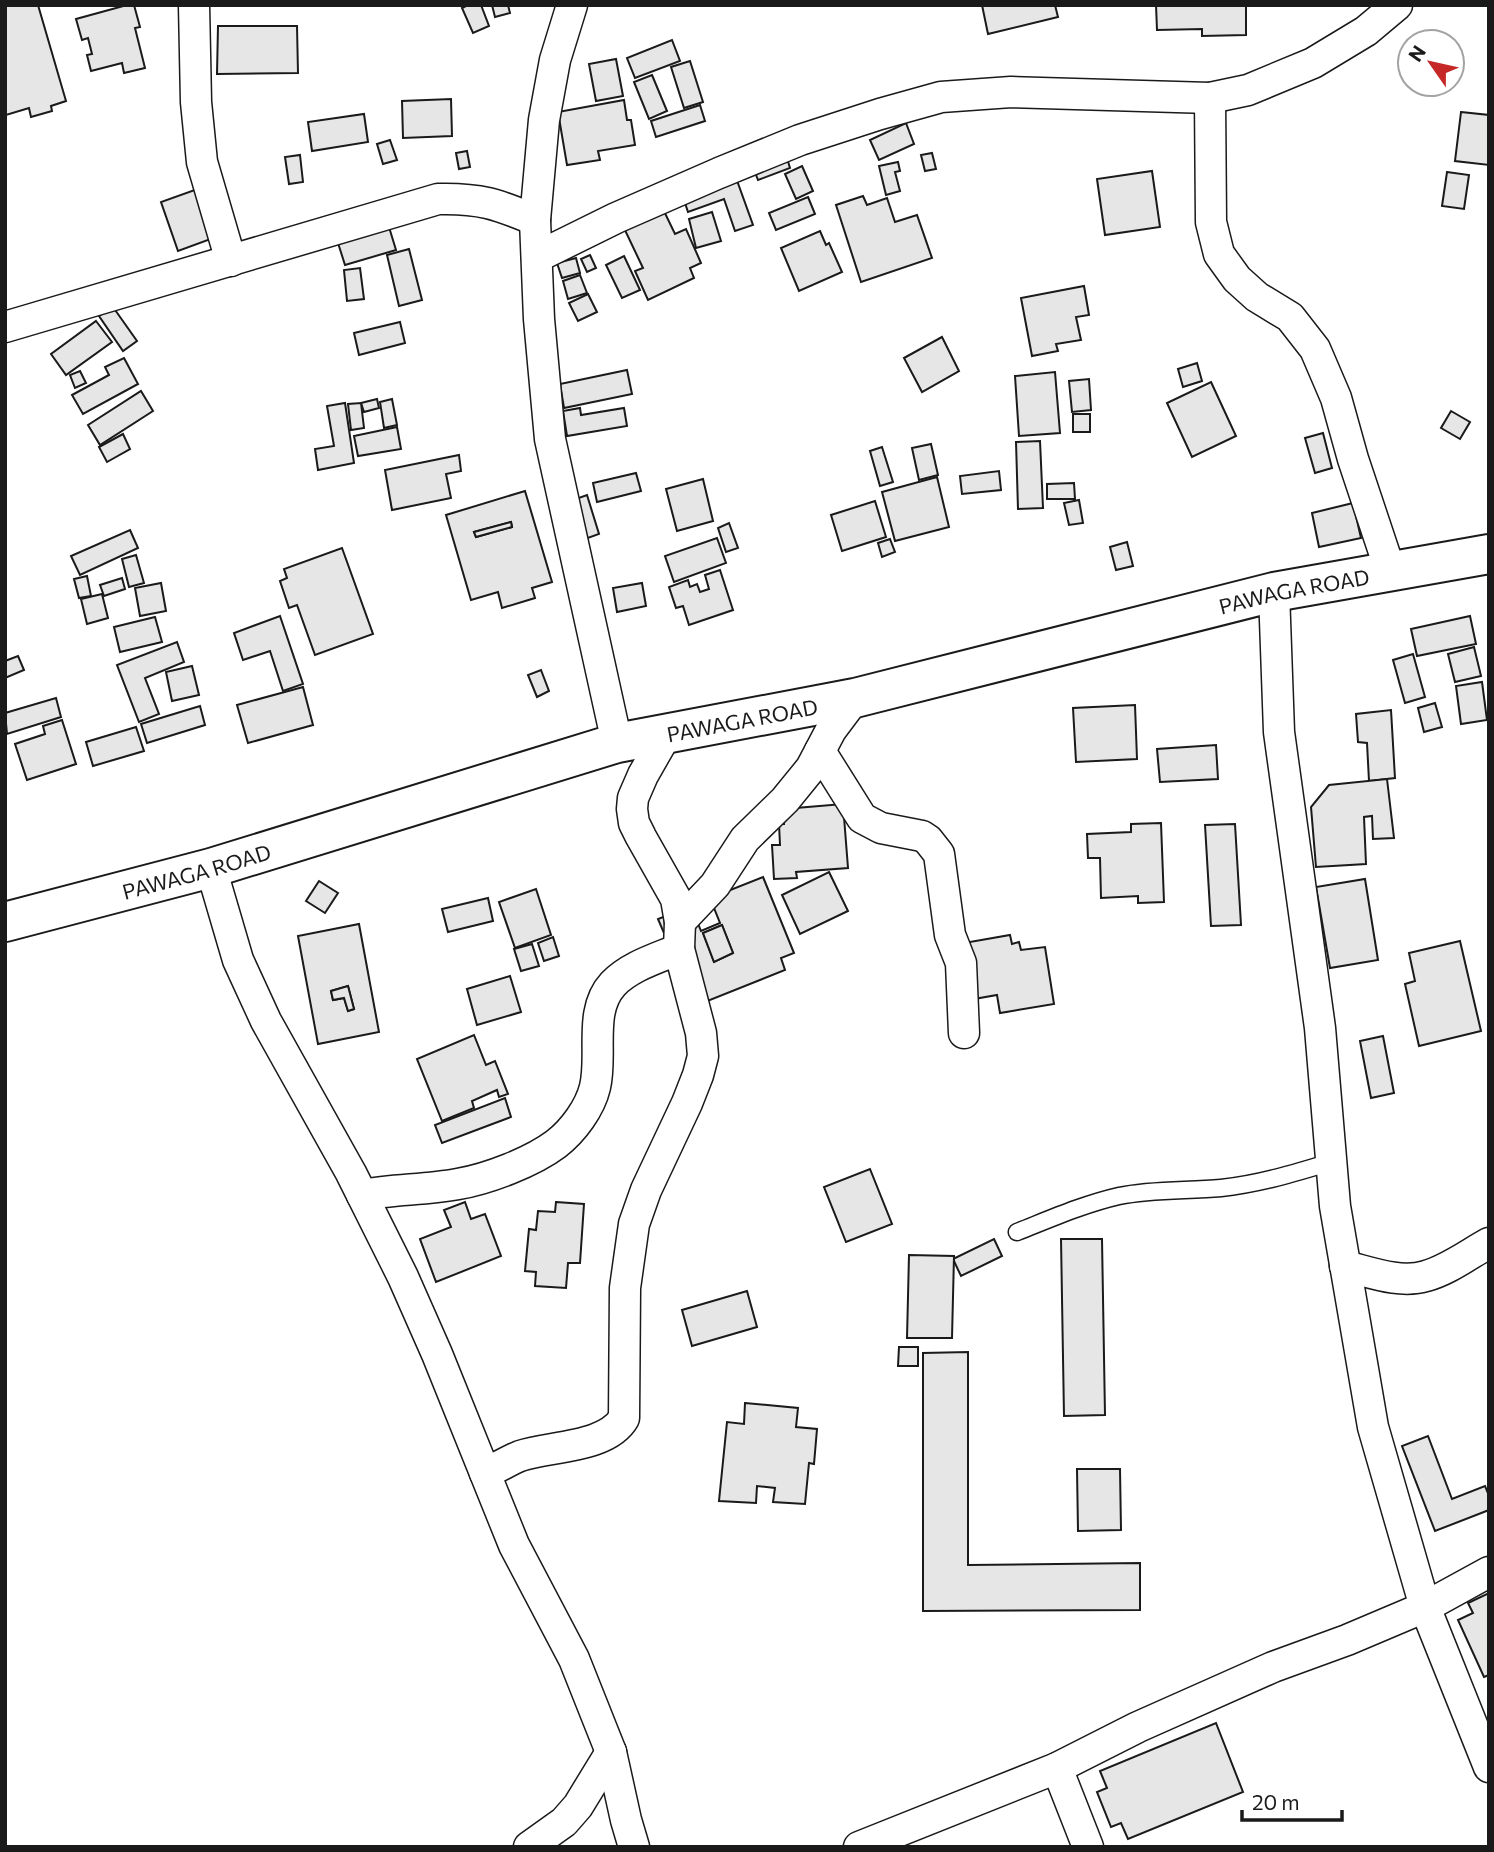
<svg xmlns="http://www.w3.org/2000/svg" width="1494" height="1852" viewBox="0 0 1494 1852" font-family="Commissioner,sans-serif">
  <rect width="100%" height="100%" fill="#fff"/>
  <g fill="#e6e6e6" stroke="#1a1a1a" stroke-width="2" fill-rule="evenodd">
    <polygon points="5,5 38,5 66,101 51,106 52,111 31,117 29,108 6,115"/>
    <polygon points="127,5 134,5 140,27 135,28 145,68 124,73 122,63 91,71 87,55 92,54 88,38 82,40 76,19"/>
    <polygon points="468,5 481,5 489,26 473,33 462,8"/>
    <polygon points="492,5 508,5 510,13 495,17"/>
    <polygon points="982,5 1055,5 1058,17 988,34"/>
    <polygon points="1156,5 1246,5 1246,35 1202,36 1202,29 1157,30"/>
    <polygon points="218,26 297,26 298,73 217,74"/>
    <polygon points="672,40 680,61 635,78 627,58"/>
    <polygon points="616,59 623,96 596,101 589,64"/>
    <polygon points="690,61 703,102 684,108 671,67"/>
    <polygon points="652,75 667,111 649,119 634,82"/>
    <polygon points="451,99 452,136 403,138 402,101"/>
    <polygon points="624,100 627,120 631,120 635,145 598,151 600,160 567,165 558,112"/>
    <polygon points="700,105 705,121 656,137 651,121"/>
    <polygon points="1461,112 1489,115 1489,165 1455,161"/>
    <polygon points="364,114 368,142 312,151 308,122"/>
    <polygon points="906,123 914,144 879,160 870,140"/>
    <polygon points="390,140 397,160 383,164 377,144"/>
    <polygon points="467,151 470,167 459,169 456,153"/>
    <polygon points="932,153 936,169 925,171 921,155"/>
    <polygon points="300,155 303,182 289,184 285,157"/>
    <polygon points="786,155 790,168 758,180 753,167"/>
    <polygon points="898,162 900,171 895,172 900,191 886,195 879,166"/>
    <polygon points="802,166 813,191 796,199 785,174"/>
    <polygon points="1152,171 1160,227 1105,235 1097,179"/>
    <polygon points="1447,172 1469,175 1464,209 1442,206"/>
    <polygon points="735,175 753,225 735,231 724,199 688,212 682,194"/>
    <polygon points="203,187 219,236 178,251 161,202"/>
    <polygon points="863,196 867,205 887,198 895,222 917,215 932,258 861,282 836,205"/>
    <polygon points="808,197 815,214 776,230 769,213"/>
    <polygon points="662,207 675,234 686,229 701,263 690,268 694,278 648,300 635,271 643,268 623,226"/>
    <polygon points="712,212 721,241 696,248 689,219"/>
    <polygon points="389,227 396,250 345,265 338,243"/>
    <polygon points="820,231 826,245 829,243 842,272 799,291 781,248"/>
    <polygon points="409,249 422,300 399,306 387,255"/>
    <polygon points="590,255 596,268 587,272 581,259"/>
    <polygon points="624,256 640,290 622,298 606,265"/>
    <polygon points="576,258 580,273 562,278 557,263"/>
    <polygon points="360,268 364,299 347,301 344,270"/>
    <polygon points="580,275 587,293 568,299 563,281"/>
    <polygon points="1084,286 1089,315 1076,317 1081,340 1056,344 1058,351 1032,356 1021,298"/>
    <polygon points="588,294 597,312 578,321 569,303"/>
    <polygon points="113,307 137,341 123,351 99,316"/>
    <polygon points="96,321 112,342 66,375 51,354"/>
    <polygon points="400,322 405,343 359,355 354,333"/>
    <polygon points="942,337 959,371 922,392 904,358"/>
    <polygon points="124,358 138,384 83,414 72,395 109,375 105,367"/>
    <polygon points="1197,363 1202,381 1183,387 1178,369"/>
    <polygon points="627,370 632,394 564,408 560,384"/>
    <polygon points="80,371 86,383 75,388 70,375"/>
    <polygon points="1055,372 1060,433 1019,436 1015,376"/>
    <polygon points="1089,379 1091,410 1072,412 1069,381"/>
    <polygon points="1211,382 1236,436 1192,457 1167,403"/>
    <polygon points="141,391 153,411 100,445 88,425"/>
    <polygon points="377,399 379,408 364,412 361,403"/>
    <polygon points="392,399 397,425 384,428 380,402"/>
    <polygon points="345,403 354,463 318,470 315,449 334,446 327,406"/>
    <polygon points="361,403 364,428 351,430 348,404"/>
    <polygon points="580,408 581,415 624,408 627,426 567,436 563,411"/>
    <polygon points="1451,411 1470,422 1460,439 1441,428"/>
    <rect x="1073" y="414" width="17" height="18"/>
    <polygon points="397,427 401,449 358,456 354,436"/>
    <polygon points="1323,433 1332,468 1315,473 1305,438"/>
    <polygon points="123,434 130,449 107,462 99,447"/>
    <polygon points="1040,441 1043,508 1018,509 1016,442"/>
    <polygon points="931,444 938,475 919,480 912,448"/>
    <polygon points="882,447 893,482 880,486 870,451"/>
    <polygon points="459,455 461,471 446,474 451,498 392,510 385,470"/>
    <polygon points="999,471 1001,490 962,494 960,476"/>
    <polygon points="636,473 641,491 597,502 593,483"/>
    <polygon points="937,477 949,527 895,541 882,492"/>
    <polygon points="703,479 713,521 677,531 666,489"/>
    <polygon points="1074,483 1075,499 1047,499 1047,484"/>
    <path d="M 525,491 L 552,582 L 532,588 L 535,598 L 502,608 L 498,592 L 471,600 L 446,515 ZM 511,522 L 512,527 L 476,537 L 474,532 Z"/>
    <polygon points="587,495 599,534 585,539 573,500"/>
    <polygon points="1079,500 1083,523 1069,525 1064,503"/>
    <polygon points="875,501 886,537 842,551 831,515"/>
    <polygon points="1353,503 1361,538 1319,547 1312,513"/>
    <polygon points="511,522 512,527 476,537 474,532"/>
    <polygon points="729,523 738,548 726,552 718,528"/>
    <polygon points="130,530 138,548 80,575 71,556"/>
    <polygon points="717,538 726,563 674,582 665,556"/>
    <polygon points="890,539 895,552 882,557 878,543"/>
    <polygon points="1127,542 1133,566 1116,570 1110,547"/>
    <polygon points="342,548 373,634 315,655 297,605 289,608 280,581 287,578 284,569"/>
    <polygon points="136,555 144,583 129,587 122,559"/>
    <polygon points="720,570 733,610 689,625 683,606 676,608 669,587 688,580 690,587 697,584 700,592 709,589 705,575"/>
    <polygon points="87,576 91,596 79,598 74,579"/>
    <polygon points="122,578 125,589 104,596 100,585"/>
    <polygon points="161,583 166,611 140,616 135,588"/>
    <polygon points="642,583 646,606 617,612 613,588"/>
    <polygon points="102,594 108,618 87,624 81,599"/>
    <polygon points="280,616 303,684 283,691 270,651 243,660 234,633"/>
    <polygon points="1470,616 1476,644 1417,656 1411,629"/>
    <polygon points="155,617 162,642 120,652 114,627"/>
    <polygon points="177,642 184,662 145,678 159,714 139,722 117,665"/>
    <polygon points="1474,647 1481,676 1455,682 1448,654"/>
    <polygon points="1413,654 1425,697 1405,703 1393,660"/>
    <polygon points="18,656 24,670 5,678 5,661"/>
    <polygon points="192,666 199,695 172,701 166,672"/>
    <polygon points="541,670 549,691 537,697 528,675"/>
    <polygon points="1482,682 1487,720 1461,724 1456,686"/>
    <polygon points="303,687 313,725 248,743 237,705"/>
    <polygon points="56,698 61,717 7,734 5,713"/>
    <polygon points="1435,703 1442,727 1424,732 1418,708"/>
    <polygon points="1135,705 1137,759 1076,762 1073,708"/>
    <polygon points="200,706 205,725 147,743 141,724"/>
    <polygon points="1391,710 1395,778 1369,781 1367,743 1358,742 1356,714"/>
    <polygon points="62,720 76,764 27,780 15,744 45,734 43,726"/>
    <polygon points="136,727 144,751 93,766 86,742"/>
    <polygon points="1216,745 1218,779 1160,782 1157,749"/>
    <polygon points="1387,779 1394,838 1373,839 1372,816 1364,817 1366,864 1316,867 1311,807 1329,785"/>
    <polygon points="843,804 848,868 796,872 797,878 774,879 772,845 780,845 779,824 784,824 784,809"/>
    <polygon points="1161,823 1164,902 1138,903 1138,896 1101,898 1100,858 1088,858 1087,834 1131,832 1131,824"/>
    <polygon points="1235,824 1241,925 1211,926 1205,825"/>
    <polygon points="829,872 848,911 800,934 782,895"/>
    <path d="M 763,877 L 794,953 L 781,958 L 785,970 L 685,1010 L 667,940 L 658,919 L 691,906 L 701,931 L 720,923 L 710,898 ZM 722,925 L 733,953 L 714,962 L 703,933 Z"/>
    <polygon points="1365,879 1378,960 1330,968 1316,887"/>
    <polygon points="319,881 338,893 325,913 306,901"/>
    <polygon points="536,889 551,935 515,948 499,902"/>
    <polygon points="488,898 493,921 448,932 442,909"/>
    <path d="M 359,924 L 379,1032 L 318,1044 L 298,936 ZM 348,986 L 354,1009 L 348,1011 L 344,998 L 333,1000 L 331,991 Z"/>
    <polygon points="722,925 733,953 714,962 703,933"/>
    <polygon points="1010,935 1012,944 1019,942 1021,950 1045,947 1054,1004 1000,1013 997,995 974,999 964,943"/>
    <polygon points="553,937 559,956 544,961 538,943"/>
    <polygon points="1460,941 1481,1031 1419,1046 1405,984 1415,981 1409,953"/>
    <polygon points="532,944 539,966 521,971 514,949"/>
    <polygon points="510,976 521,1012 477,1025 467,989"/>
    <polygon points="348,986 354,1009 348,1011 344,998 333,1000 331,991"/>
    <polygon points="474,1035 486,1065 495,1061 508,1094 499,1097 497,1090 472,1101 474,1108 442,1121 417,1059"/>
    <polygon points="1383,1036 1394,1093 1371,1098 1360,1041"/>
    <polygon points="505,1098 511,1117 442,1143 435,1125"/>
    <polygon points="870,1169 892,1224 846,1242 824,1187"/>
    <polygon points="465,1202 471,1219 485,1214 501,1256 436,1282 420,1239 451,1227 444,1210"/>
    <polygon points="556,1202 584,1204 580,1263 568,1263 566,1288 535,1286 536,1272 525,1271 529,1229 536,1230 538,1211 555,1212"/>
    <polygon points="994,1239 1002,1256 961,1276 953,1259"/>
    <polygon points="1061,1239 1102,1239 1105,1415 1064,1416"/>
    <polygon points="909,1255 954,1256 952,1338 907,1338"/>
    <polygon points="747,1291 757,1327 692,1346 682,1310"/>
    <polygon points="899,1347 918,1347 918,1366 898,1366"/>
    <polygon points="968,1352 968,1565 1140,1563 1140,1610 923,1611 923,1353"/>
    <polygon points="745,1403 798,1408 796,1427 817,1429 814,1464 809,1463 805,1504 773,1502 775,1488 757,1486 756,1503 719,1501 727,1422 744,1424"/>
    <polygon points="1428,1436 1452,1499 1485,1486 1489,1496 1489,1510 1435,1531 1402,1446"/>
    <polygon points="1077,1469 1120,1469 1121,1530 1078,1531"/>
    <polygon points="1489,1593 1489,1675 1484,1677 1458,1620 1473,1613 1468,1603"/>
    <polygon points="1216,1723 1243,1792 1128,1839 1121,1823 1111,1827 1097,1792 1107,1788 1100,1771"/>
  </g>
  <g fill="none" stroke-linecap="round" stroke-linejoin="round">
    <defs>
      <path id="service" d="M 1017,1232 C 1050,1219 1084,1204 1119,1196 C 1152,1189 1187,1191 1221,1188 C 1259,1184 1295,1173 1331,1162"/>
      <g id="minor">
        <polyline points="194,5 196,102 202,162 231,261"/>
        <polyline points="572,5 555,60 544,120 535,220 539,319 550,439 617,743"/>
        <polyline points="1210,98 1211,222 1219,254 1237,279 1257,297 1290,317 1315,349 1336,398 1353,459 1390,570"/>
        <polyline points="537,257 616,218 719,173 800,140 880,114 941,97 1011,92 1210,98 1248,90 1313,63 1366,31 1397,5"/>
        <path d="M 5,327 L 438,199 C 480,198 497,204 535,220"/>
        <polyline points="1274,592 1279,732 1320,1028 1335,1206 1373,1427 1425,1607 1489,1767"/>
        <polyline points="820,751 862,818 881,828 922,836 928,840 939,854 950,935 961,963 964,1033"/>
        <polyline points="211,868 238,960 266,1021 351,1173 403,1277 437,1354 514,1545 574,1659 611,1752 626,1820 634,1847"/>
        <polyline points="680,922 715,885 745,839 785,800 811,768 831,730 855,698"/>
        <path d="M 362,1195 C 394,1189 426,1190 458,1184 C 488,1179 532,1162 556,1144 C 573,1131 590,1108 595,1087 C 603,1054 588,1011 613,984 C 630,966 658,958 679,949"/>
        <path d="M 1345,1266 C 1370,1272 1400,1284 1426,1276 C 1448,1270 1469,1254 1489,1243"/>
        <path d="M 485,1473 C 497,1468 508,1461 520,1456 C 549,1446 607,1448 624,1418 L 625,1288 L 634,1224 L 646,1190 L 687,1103 L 698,1075 L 703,1056 L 701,1033 L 679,949 L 680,922 L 676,899 L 641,837 L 634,823 L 632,809 L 633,798 L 643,775 L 667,733"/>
        <polyline points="1057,1768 1088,1847"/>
        <polyline points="529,1847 564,1822 578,1806 611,1752"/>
        <polyline points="859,1847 1057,1768 1138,1727 1273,1667 1347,1640 1425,1607 1489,1572"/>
      </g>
      <g id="secondary">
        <path id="s1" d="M 5,922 L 211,868 L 617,743 L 855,698 L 1274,592 L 1489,554"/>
      </g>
    </defs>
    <use href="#service" stroke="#1a1a1a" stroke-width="19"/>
    <use href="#minor" stroke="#1a1a1a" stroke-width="33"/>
    <use href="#secondary" stroke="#1a1a1a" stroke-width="42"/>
    <use href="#service" stroke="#fff" stroke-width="16"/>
    <use href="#minor" stroke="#fff" stroke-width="30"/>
    <use href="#secondary" stroke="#fff" stroke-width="38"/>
  </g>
  <g text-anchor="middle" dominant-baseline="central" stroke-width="5" stroke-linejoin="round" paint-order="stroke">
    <g font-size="21" fill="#1a1a1a" stroke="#fff">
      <text stroke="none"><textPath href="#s1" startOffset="1332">PAWAGA ROAD</textPath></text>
      <text stroke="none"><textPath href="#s1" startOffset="765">PAWAGA ROAD</textPath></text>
      <text stroke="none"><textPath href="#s1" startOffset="198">PAWAGA ROAD</textPath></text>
    </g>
  </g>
  <rect width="1494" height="1852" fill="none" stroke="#1a1a1a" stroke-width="14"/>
  <g transform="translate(1431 63) rotate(304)"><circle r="33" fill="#ffffff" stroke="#a3a3a3" stroke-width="2"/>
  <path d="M0-5L12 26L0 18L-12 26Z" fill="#c62828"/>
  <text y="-10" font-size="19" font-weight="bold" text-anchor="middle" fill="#1a1a1a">N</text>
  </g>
  <path d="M1242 1810v10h100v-10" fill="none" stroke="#1a1a1a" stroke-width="3.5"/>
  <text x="1252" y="1810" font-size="21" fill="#1a1a1a" stroke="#ffffff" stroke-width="5" paint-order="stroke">20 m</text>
</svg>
